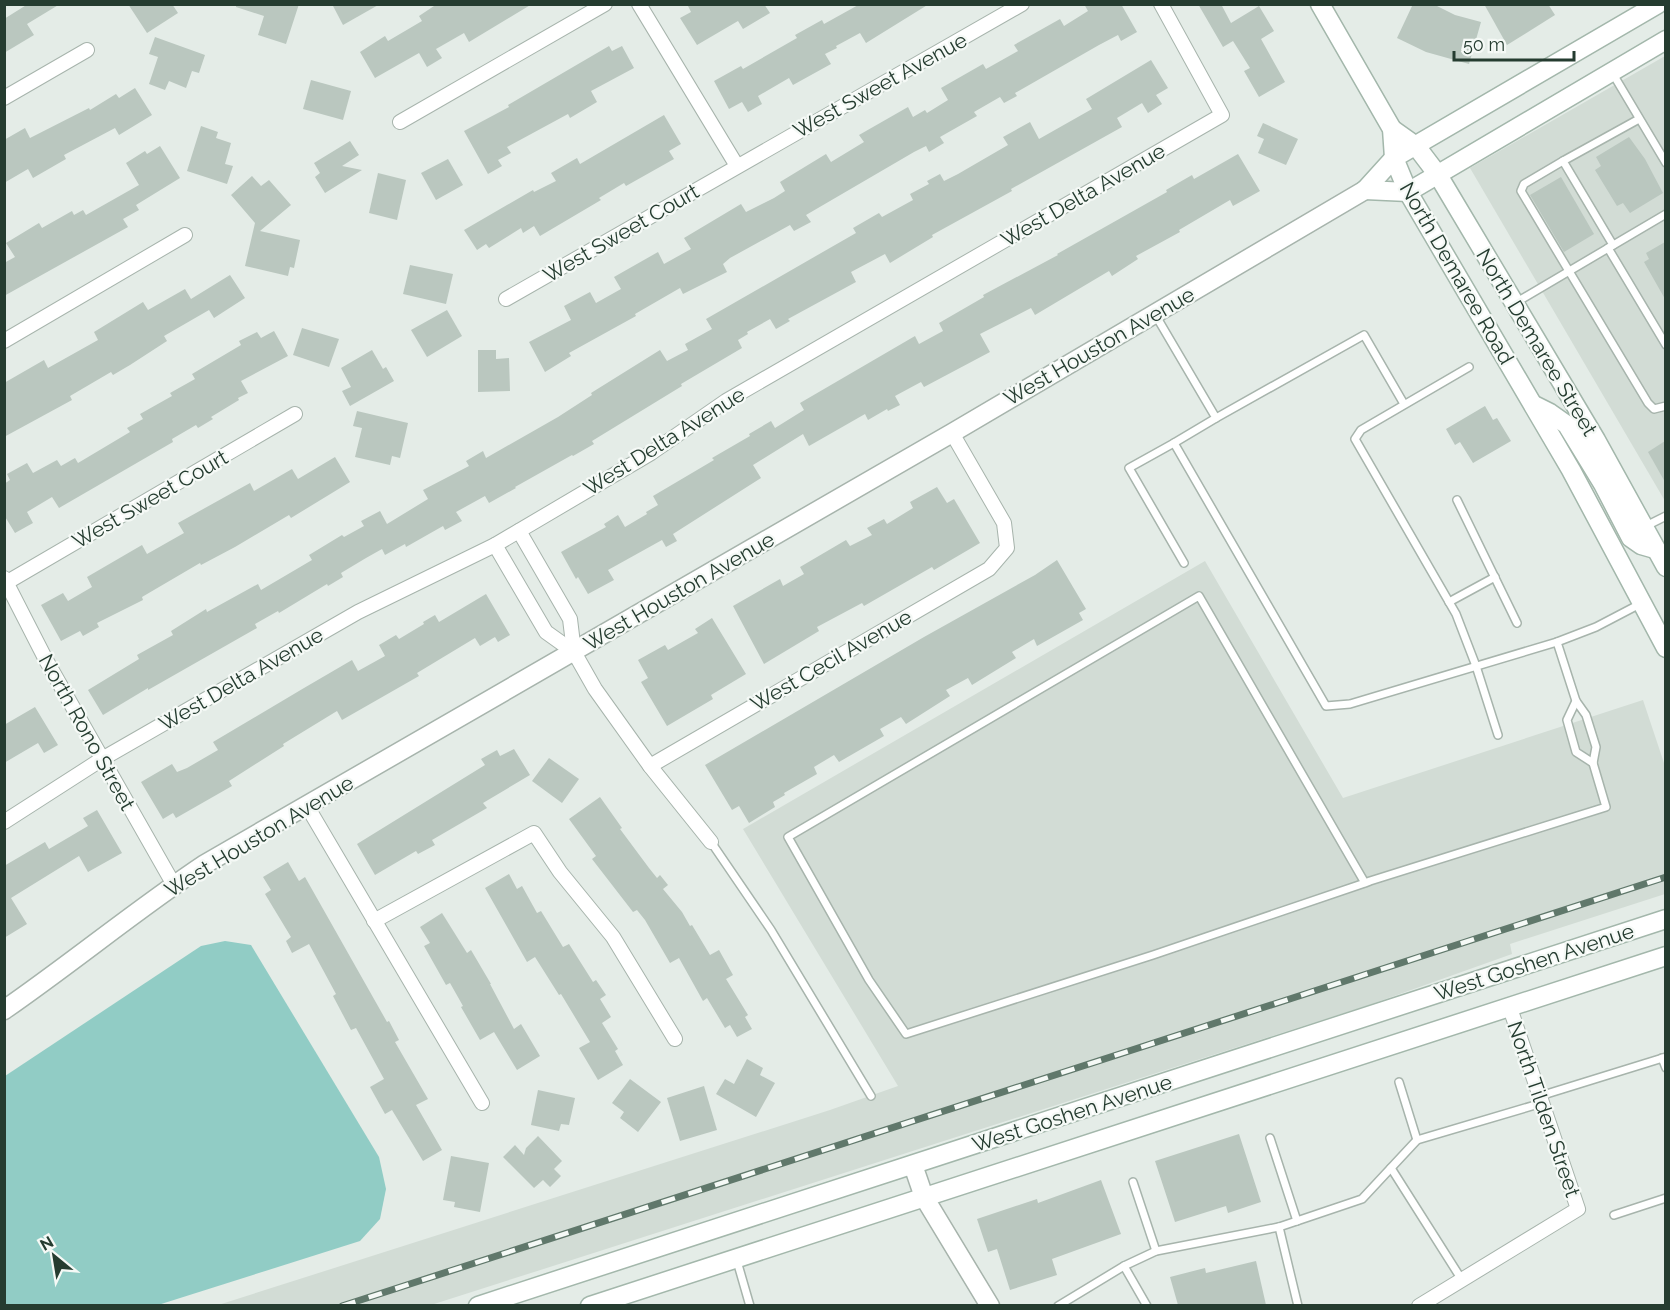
<svg xmlns="http://www.w3.org/2000/svg" width="1670" height="1310" viewBox="0 0 1670 1310" font-family="Raleway,sans-serif">
  <rect width="100%" height="100%" fill="#e4ece7"/>
  <g fill="#d2dcd5">
    <polygon points="1665,56 1665,501 1470,168"/>
    <polygon points="1205,561 1343,798 1643,700 1665,766 1665,894 1510,944 1512,954 1369,1005 431,1305 215,1306 830,1110 898,1086 743,829"/>
  </g>
  <polygon fill="#91ccc5" points="225,941 251,945 379,1157 386,1189 380,1219 360,1241 158,1305 5,1305 5,1076 201,946"/>
  <g fill="#bac7bf">
    <polygon points="28,4 60,4 27,24 34,35 4,53 4,19"/>
    <polygon points="128,4 172,4 178,13 147,33"/>
    <polygon points="236,4 299,4 286,44 258,35 264,16 236,7"/>
    <polygon points="332,4 380,4 343,25"/>
    <polygon points="437,4 532,4 469,42 464,33 436,49 442,58 427,67 419,53 375,78 360,52 385,36 388,41 422,21 419,16"/>
    <polygon points="687,4 764,4 770,13 743,29 738,21 697,45 680,18 691,12"/>
    <polygon points="860,4 929,4 866,43 860,33 836,46 837,48 825,54 831,64 793,85 789,78 758,96 762,104 748,112 742,102 729,109 714,81 741,66 743,69 797,38 795,35 822,20 824,24"/>
    <polygon points="1084,4 1121,4 1137,32 1121,41 1118,35 1099,45 1015,93 1017,96 1004,103 1000,97 974,112 977,116 940,137 944,143 929,152 926,146 914,152 806,215 811,222 794,231 790,225 730,258 723,264 727,272 683,294 680,288 635,314 636,316 569,353 571,356 545,372 529,342 571,320 564,306 590,292 596,303 621,289 614,277 658,252 664,264 691,249 684,238 741,204 746,212 774,198 785,191 780,182 826,154 831,162 864,142 859,135 908,107 913,117 925,110 927,113 948,100 941,88 983,64 986,69 1018,51 1014,45 1060,19 1064,26 1088,11"/>
    <polygon points="1198,4 1221,4 1231,23 1259,6 1274,31 1261,39 1285,82 1259,97 1244,71 1250,68 1233,41 1223,47"/>
    <polygon points="1413,4 1433,4 1455,15 1481,22 1469,64 1426,52 1397,38"/>
    <polygon points="1484,4 1548,4 1555,15 1507,45"/>
    <polygon points="155,37 205,55 199,73 192,71 186,88 169,81 165,90 149,84 158,57 149,54"/>
    <polygon points="609,46 612,51 622,46 634,68 591,91 597,102 570,118 568,114 507,147 511,153 498,160 502,166 488,174 464,131 509,107 508,105"/>
    <polygon points="1151,60 1168,88 1156,95 1162,104 1148,113 1142,103 1117,118 1122,127 1011,189 1012,191 932,235 933,237 890,263 885,254 851,272 856,282 788,319 790,321 776,329 770,319 747,332 748,334 738,340 742,348 681,384 682,386 592,441 594,444 573,456 572,455 515,487 516,488 489,503 485,496 456,512 462,521 445,530 443,526 406,547 405,544 385,555 382,549 366,558 341,573 343,577 328,586 327,584 279,613 278,611 255,624 257,628 148,690 148,688 103,715 88,690 139,659 137,655 173,635 171,631 206,609 207,612 258,584 261,590 312,560 309,555 342,535 344,537 364,526 361,521 380,511 387,524 428,499 423,490 469,466 466,461 483,451 486,458 558,417 592,395 591,393 660,350 667,361 688,350 685,344 712,329 706,319 856,233 853,228 879,213 882,217 913,200 910,194 929,184 927,181 940,174 944,181 958,174 1008,145 1003,137 1030,122 1039,139 1092,109 1086,99"/>
    <polygon points="311,80 351,91 343,120 303,109"/>
    <polygon points="135,88 152,115 119,135 115,128 64,155 66,159 33,178 28,169 4,183 4,140 25,128 30,138 89,108 90,110 116,94 119,98"/>
    <polygon points="664,115 681,144 669,151 674,159 626,186 624,183 599,198 601,200 540,236 534,226 523,233 521,228 489,248 486,244 477,250 464,230 533,190 534,192 556,181 551,173 577,158 580,164"/>
    <polygon points="1263,123 1298,139 1286,165 1258,153 1264,139 1257,136"/>
    <polygon points="201,126 218,132 216,138 231,143 225,164 233,166 227,184 187,171"/>
    <polygon points="1629,137 1645,159 1663,193 1630,213 1623,203 1617,206 1595,170 1601,166 1596,157"/>
    <polygon points="350,141 359,155 342,166 362,170 325,193 315,177 320,173 314,163"/>
    <polygon points="160,146 180,178 136,205 139,210 123,219 128,227 4,296 4,263 15,257 6,243 39,223 42,228 72,211 74,215 83,210 86,215 139,185 126,163 145,151 147,154"/>
    <polygon points="1238,154 1260,191 1233,206 1230,200 1179,230 1180,232 1136,256 1138,259 1112,276 1109,271 1035,315 1031,308 980,334 990,352 924,387 921,382 895,396 900,405 888,411 887,409 868,420 865,414 809,446 803,434 753,465 761,478 673,534 677,541 666,547 662,540 608,570 614,580 588,594 578,577 576,579 561,552 606,527 604,524 618,515 625,527 647,514 646,512 658,505 653,496 714,460 712,458 750,436 749,434 771,421 775,428 804,410 800,403 915,336 919,344 943,331 939,323 984,297 983,295 1058,255 1057,254 1167,192 1166,190 1192,175 1194,179"/>
    <polygon points="448,159 463,185 436,200 421,173"/>
    <polygon points="378,173 406,180 397,220 369,213"/>
    <polygon points="252,176 261,186 269,180 291,205 260,231 300,240 294,268 290,267 288,276 245,266 255,223 231,195"/>
    <polygon points="1561,177 1594,234 1564,252 1530,195"/>
    <polygon points="1665,242 1665,299 1644,262 1649,259 1646,253"/>
    <polygon points="410,265 453,274 446,304 403,294"/>
    <polygon points="230,275 245,298 214,318 209,310 164,336 167,341 130,365 113,375 111,372 70,396 72,400 4,437 4,383 44,360 48,368 98,340 94,332 143,302 148,310 185,289 191,299"/>
    <polygon points="447,310 462,336 427,357 411,330"/>
    <polygon points="302,328 339,339 329,367 293,355"/>
    <polygon points="274,331 288,356 241,381 248,393 238,398 239,400 211,417 213,419 198,428 196,425 172,439 173,442 59,508 52,497 27,512 33,523 15,533 4,515 4,484 10,480 7,474 27,463 33,473 57,460 61,466 75,458 78,463 130,432 127,428 143,419 140,414 172,396 170,393 195,379 192,374 241,345 239,341 257,332 261,338"/>
    <polygon points="372,350 383,369 386,367 394,381 350,406 342,391 351,387 341,368"/>
    <polygon points="478,350 496,350 496,359 509,358 510,391 478,392"/>
    <polygon points="1485,406 1493,420 1497,418 1511,441 1473,463 1460,442 1455,445 1446,429"/>
    <polygon points="357,411 408,423 400,458 392,456 390,465 355,457 362,428 353,426"/>
    <polygon points="1665,441 1665,482 1648,452"/>
    <polygon points="335,457 350,482 291,518 289,515 235,547 201,565 200,563 142,597 143,600 97,623 99,627 83,636 80,631 61,641 41,605 63,593 68,601 92,587 87,577 142,545 147,554 184,533 178,523 250,483 254,491 292,469 298,479"/>
    <polygon points="937,487 947,503 954,499 980,543 934,570 932,567 864,606 862,603 817,627 819,631 764,664 733,606 780,579 783,586 804,574 800,567 846,540 850,546 872,535 867,528 884,519 887,524 913,508 910,502"/>
    <polygon points="1057,560 1086,609 1079,613 1083,620 1037,646 1034,639 1012,652 1016,658 972,685 968,678 946,690 950,696 906,724 901,717 880,729 884,736 839,762 834,755 814,767 817,774 784,793 785,795 773,802 775,807 749,823 739,806 732,810 705,765 924,637 1035,575"/>
    <polygon points="486,594 510,635 498,642 495,637 480,646 475,638 417,673 419,676 342,720 337,711 283,744 284,746 229,781 232,786 176,818 173,813 163,819 141,782 172,764 177,772 187,768 218,750 213,742 304,688 352,660 358,671 385,656 379,645 396,635 399,639 424,624 423,622 435,615 439,622"/>
    <polygon points="712,618 746,674 711,695 713,699 667,726 641,682 648,678 638,660 665,645 668,650 698,633 695,629"/>
    <polygon points="35,707 58,745 44,753 38,743 4,763 4,725"/>
    <polygon points="514,749 530,775 483,803 487,808 432,840 435,845 418,854 416,851 375,875 357,844 485,765 481,759 497,750 500,756"/>
    <polygon points="549,758 579,779 562,803 532,781"/>
    <polygon points="600,797 622,828 620,829 649,868 657,878 660,875 668,885 663,889 682,912 690,926 692,925 710,955 719,950 733,975 726,979 748,1015 745,1017 752,1029 737,1037 730,1025 725,1028 707,998 703,1001 679,958 670,963 645,920 637,910 633,912 592,859 596,856 569,819"/>
    <polygon points="97,810 122,853 88,872 79,856 11,898 27,924 4,938 4,866 45,842 49,849 88,826 83,818"/>
    <polygon points="288,862 299,881 305,877 387,1022 389,1021 399,1040 395,1042 428,1099 416,1105 442,1150 423,1161 392,1110 385,1114 370,1087 384,1079 356,1028 351,1030 333,996 336,994 309,944 292,953 286,941 291,937 265,894 271,890 263,877"/>
    <polygon points="509,874 517,889 522,886 537,913 541,911 563,947 569,944 593,982 596,980 606,995 600,999 611,1017 602,1023 618,1049 615,1051 623,1065 598,1080 579,1048 590,1042 561,994 559,995 535,957 527,962 485,888"/>
    <polygon points="442,913 467,953 471,950 491,984 490,984 514,1029 521,1024 540,1056 517,1070 494,1032 480,1040 461,1007 463,1006 450,983 446,985 424,946 430,943 420,927"/>
    <polygon points="747,1059 763,1068 760,1075 775,1083 756,1117 716,1094 725,1079 734,1084"/>
    <polygon points="630,1079 661,1102 638,1132 620,1118 624,1112 612,1103"/>
    <polygon points="704,1086 717,1130 680,1141 667,1098"/>
    <polygon points="538,1090 575,1098 569,1125 561,1124 559,1131 531,1125"/>
    <polygon points="1239,1134 1261,1202 1228,1213 1226,1206 1175,1222 1155,1161"/>
    <polygon points="538,1136 562,1161 554,1169 561,1176 550,1187 543,1180 534,1188 503,1157 515,1145 524,1155 526,1148"/>
    <polygon points="451,1156 489,1163 480,1212 454,1207 455,1202 443,1200"/>
    <polygon points="1101,1180 1121,1234 1052,1259 1057,1275 1010,1290 997,1249 988,1252 977,1219 1037,1199 1038,1203"/>
    <polygon points="1256,1261 1266,1305 1178,1305 1170,1277 1205,1268 1206,1273"/>
  </g>
  <g fill="none" stroke-linecap="round" stroke-linejoin="round">
    <defs>
      <g id="service">
        <polyline points="1613,74 1666,163"/>
        <polyline points="1563,161 1524,184 1521,191 1648,403 1654,409 1666,406"/>
        <polyline points="1613,245 1563,161 1639,119"/>
        <polyline points="1608,248 1666,345"/>
        <polyline points="1515,303 1666,214"/>
        <polyline points="1156,316 1216,418 1174,443 1326,706 1350,704 1557,642"/>
        <polyline points="1469,367 1361,430 1355,439 1456,614 1476,666 1498,735"/>
        <polyline points="1216,418 1364,335 1404,404"/>
        <polyline points="1174,443 1129,468 1184,563"/>
        <polyline points="1457,500 1517,623"/>
        <polyline points="1644,527 1666,516"/>
        <polyline points="1449,602 1495,577"/>
        <polyline points="1576,701 1567,720 1576,752 1593,763"/>
        <polyline points="711,842 771,930 871,1096"/>
        <polyline points="1365,883 1199,596 788,837 869,980 906,1034 1153,955 1365,883 1370,881 1606,807 1593,763 1596,747 1586,715 1576,701 1557,642 1596,627 1640,604"/>
        <polyline points="1662,1058 1666,1068"/>
        <polyline points="1399,1082 1417,1140"/>
        <polyline points="1540,1096 1666,1057"/>
        <polyline points="1270,1138 1297,1221"/>
        <polyline points="1391,1168 1462,1280"/>
        <polyline points="1133,1182 1156,1251"/>
        <polyline points="1614,1215 1666,1198"/>
        <polyline points="1279,1227 1298,1306"/>
        <polyline points="737,1261 750,1306"/>
        <polyline points="1124,1266 1147,1306"/>
        <polyline points="1058,1306 1124,1266 1156,1251 1279,1227 1362,1199 1417,1140 1542,1103"/>
      </g>
      <g id="minor">
        <polyline points="639,4 737,166"/>
        <polyline points="4,98 87,50"/>
        <polyline points="400,122 605,4"/>
        <polyline points="506,299 1022,4"/>
        <polyline points="4,341 185,235"/>
        <polyline points="519,531 570,619 574,652 595,689 650,766 711,842"/>
        <polyline points="495,545 546,632 574,652"/>
        <polyline points="4,578 46,660 174,885"/>
        <polyline points="4,584 295,414"/>
        <polyline points="650,766 989,569 1007,548 1004,523 952,433"/>
        <polyline points="307,806 482,1103"/>
        <polyline points="4,822 102,759 358,612 495,545 651,453 726,401 1222,115 1161,4"/>
        <polyline points="374,921 534,833 560,872 613,937 675,1039"/>
        <polyline points="1419,1306 1578,1209 1510,1008"/>
      </g>
      <g id="tertiary">
        <path d="M 4,1010 C 72,963 136,910 205,864 L 952,433 L 1365,190"/>
        <polyline points="913,1165 924,1197 990,1306"/>
      </g>
      <g id="secondary">
        <polyline points="1320,4 1392,129 1394,158 1408,192 1571,470 1666,648"/>
        <polyline points="1392,129 1416,146 1438,175 1596,440 1666,567"/>
        <polyline points="1365,190 1394,158 1658,4"/>
        <polyline points="1365,190 1408,192 1666,40"/>
        <polyline points="1536,406 1550,413 1567,425 1603,484 1631,538 1641,545 1655,549"/>
        <polyline points="478,1306 1666,919"/>
        <polyline points="590,1306 1666,956"/>
      </g>
    </defs>
    <use href="#service" stroke="#a7b4ac" stroke-width="10"/>
    <use href="#minor" stroke="#a7b4ac" stroke-width="16"/>
    <use href="#tertiary" stroke="#a7b4ac" stroke-width="21"/>
    <use href="#secondary" stroke="#a3b7ab" stroke-width="21"/>
    <use href="#service" stroke="#fff" stroke-width="7"/>
    <use href="#minor" stroke="#fff" stroke-width="14"/>
    <use href="#tertiary" stroke="#fff" stroke-width="18"/>
    <use href="#secondary" stroke="#fff" stroke-width="18"/>
    <defs>
      <polyline id="rail" points="342,1306 1666,877"/>
    </defs>
    <use href="#rail" stroke="#60786b" stroke-width="7"/>
    <use href="#rail" stroke="#f5f9f6" stroke-width="4.5" stroke-dasharray="14" stroke-linecap="butt"/>
  </g>
  <g text-anchor="middle" dominant-baseline="central" stroke-width="4.5" stroke-linejoin="round" paint-order="stroke">
    <g font-size="21" fill="#253c30" stroke="#f5f9f6">
      <text transform="translate(880 85) rotate(-29)">West Sweet Avenue</text>
      <text transform="translate(1083 195) rotate(-30)">West Delta Avenue</text>
      <text transform="translate(621 233) rotate(-30)">West Sweet Court</text>
      <text transform="translate(1457 273) rotate(60)">North Demaree Road</text>
      <text transform="translate(1537 342) rotate(59)">North Demaree Street</text>
      <text transform="translate(1099 346) rotate(-30)">West Houston Avenue</text>
      <text transform="translate(664 441) rotate(-32)">West Delta Avenue</text>
      <text transform="translate(150 499) rotate(-30)">West Sweet Court</text>
      <text transform="translate(679 591) rotate(-30)">West Houston Avenue</text>
      <text transform="translate(831 660) rotate(-30)">West Cecil Avenue</text>
      <text transform="translate(241 679) rotate(-30)">West Delta Avenue</text>
      <text transform="translate(87 732) rotate(61)">North Rono Street</text>
      <text transform="translate(259 836) rotate(-31)">West Houston Avenue</text>
      <text transform="translate(1534 962) rotate(-18)">West Goshen Avenue</text>
      <text transform="translate(1544 1109) rotate(71)">North Tilden Street</text>
      <text transform="translate(1072 1113) rotate(-18)">West Goshen Avenue</text>
    </g>
  </g>
  <rect width="1670" height="1310" fill="none" stroke="#253c30" stroke-width="12"/>
  <g transform="translate(54 1256) rotate(330)" stroke="#f5f9f6" stroke-width="4.5" paint-order="stroke">
  <path d="M0-4.5L10 22L0 15L-10 22Z" fill="#253c30"/>
  <text y="-9" font-size="16" font-weight="bold" text-anchor="middle" fill="#253c30">N</text>
  </g>
  <path d="M1454 51v9h120v-9" fill="none" stroke="#253c30" stroke-width="3"/>
  <text x="1463" y="51" font-size="18" fill="#253c30" stroke="#f5f9f6" stroke-width="4.5" paint-order="stroke">50 m</text>
</svg>
